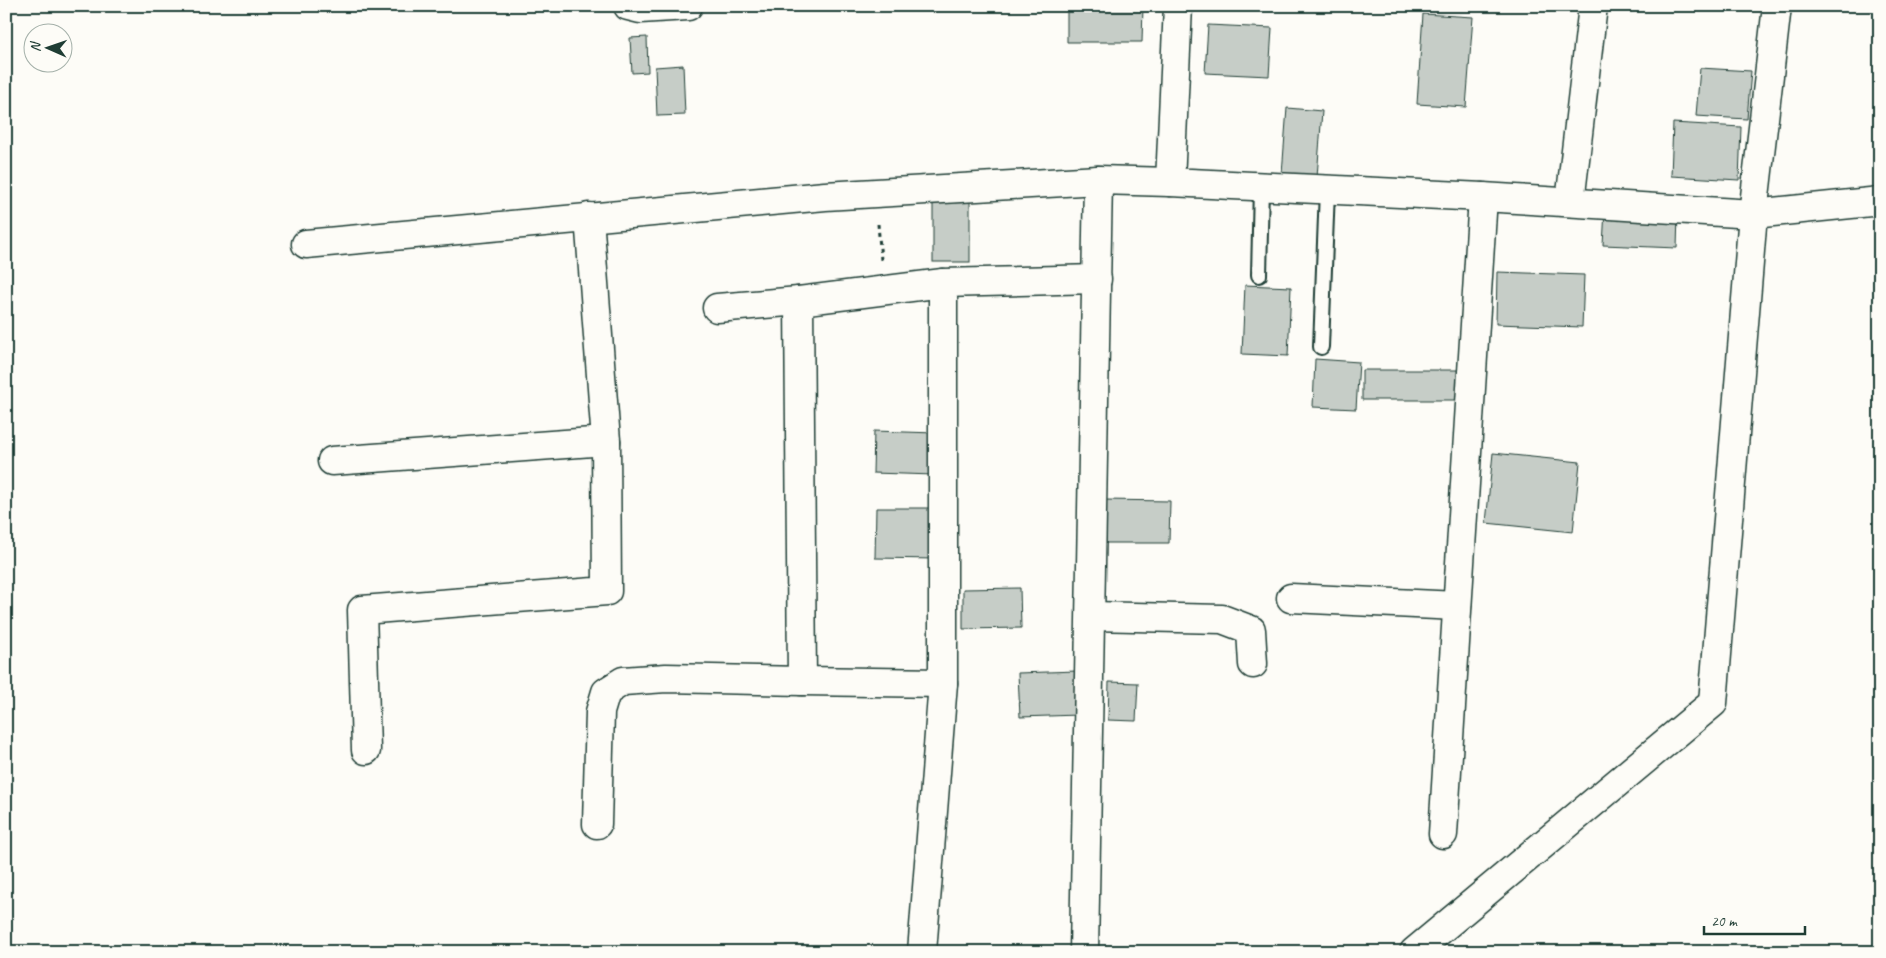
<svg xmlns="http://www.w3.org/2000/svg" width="1886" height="958" viewBox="0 0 1886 958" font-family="Caveat,sans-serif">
  <rect width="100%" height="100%" fill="#fdfcf7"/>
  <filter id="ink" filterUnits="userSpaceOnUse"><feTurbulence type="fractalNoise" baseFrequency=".02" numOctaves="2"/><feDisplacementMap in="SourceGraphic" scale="10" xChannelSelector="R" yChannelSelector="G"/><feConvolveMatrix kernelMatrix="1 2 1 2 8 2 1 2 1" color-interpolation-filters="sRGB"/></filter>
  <g filter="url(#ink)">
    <g fill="#c6cdc7" stroke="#1f3d34">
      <polygon points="1067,6 1143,6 1142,42 1067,42"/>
      <polygon points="1423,14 1473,17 1466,107 1417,104"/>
      <polygon points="1208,25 1272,28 1269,76 1205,73"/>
      <polygon points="647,37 648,72 632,73 630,38"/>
      <polygon points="683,65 685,115 657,116 655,67"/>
      <polygon points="1700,68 1751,71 1747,119 1696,116"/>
      <polygon points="1287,108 1322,111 1317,177 1282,174"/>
      <polygon points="1673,123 1741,127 1739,180 1671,176"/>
      <rect x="933" y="200" width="37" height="62"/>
      <polygon points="1605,210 1678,214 1677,248 1603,245"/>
      <polygon points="1497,272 1584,275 1582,327 1496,324"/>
      <polygon points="1245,285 1291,287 1288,356 1242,354"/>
      <polygon points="1315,359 1359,362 1356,409 1313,407"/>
      <polygon points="1362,370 1459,370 1458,400 1362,400"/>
      <polygon points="874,431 935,433 934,475 873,473"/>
      <polygon points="1493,453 1580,462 1573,532 1486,523"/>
      <polygon points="1104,500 1170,501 1169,543 1104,543"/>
      <polygon points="876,508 936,508 935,559 875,558"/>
      <polygon points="1020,588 1021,628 963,629 963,589"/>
      <polygon points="1077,671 1078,715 1020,717 1018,673"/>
      <polygon points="1109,682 1138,683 1136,721 1108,720"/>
    </g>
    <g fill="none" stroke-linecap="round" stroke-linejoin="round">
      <defs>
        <g id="service">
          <polyline points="1259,275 1261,186"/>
          <polyline points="1321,347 1327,190"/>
        </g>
        <g id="minor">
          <polyline points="628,6 640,9 688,6"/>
          <polyline points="1178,6 1170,182 1483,197 1753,214 1880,201"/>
          <polyline points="1570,202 1593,6"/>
          <polyline points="306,244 825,196 1098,180 1170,182"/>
          <polyline points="717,308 799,301"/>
          <polyline points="332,461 606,441"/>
          <polyline points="1291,598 1457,606"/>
          <polyline points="1091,616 1222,619 1251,630 1253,664"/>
          <polyline points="943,683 802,681 799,301 943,283"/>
          <polyline points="366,750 362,610 607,591 606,441 589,217"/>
          <polyline points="597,824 600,712 606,692 623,681 666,678 802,681"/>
          <polyline points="1443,834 1483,197"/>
          <polyline points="922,952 943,683 943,283 1097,279"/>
          <polyline points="1084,952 1098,180"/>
          <polyline points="1414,952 1713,703 1753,214 1777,6"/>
        </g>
      </defs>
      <use href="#service" stroke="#1f3d34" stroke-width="18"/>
      <use href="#minor" stroke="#1f3d34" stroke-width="31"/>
      <polyline stroke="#1f3d34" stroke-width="3" stroke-dasharray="4 4" stroke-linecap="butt" points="878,224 881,260"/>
      <use href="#service" stroke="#fdfcf7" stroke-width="14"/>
      <use href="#minor" stroke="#fdfcf7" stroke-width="28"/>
    </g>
  </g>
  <rect width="1886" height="958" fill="none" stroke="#fdfcf7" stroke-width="25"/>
  <rect x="12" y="12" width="1861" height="933" fill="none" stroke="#1f3d34" stroke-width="2" filter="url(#ink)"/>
  <g transform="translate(48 48) rotate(272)"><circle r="24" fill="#fdfcf7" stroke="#a4b0a9"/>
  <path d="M0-4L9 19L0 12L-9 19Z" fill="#1f3d34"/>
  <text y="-8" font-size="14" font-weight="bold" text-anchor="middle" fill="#1f3d34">N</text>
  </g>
  <path d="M1704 926v8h101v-8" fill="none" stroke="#1f3d34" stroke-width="2.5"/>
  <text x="1711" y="926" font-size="15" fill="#1f3d34" stroke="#fdfcf7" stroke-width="4" paint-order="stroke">20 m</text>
</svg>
